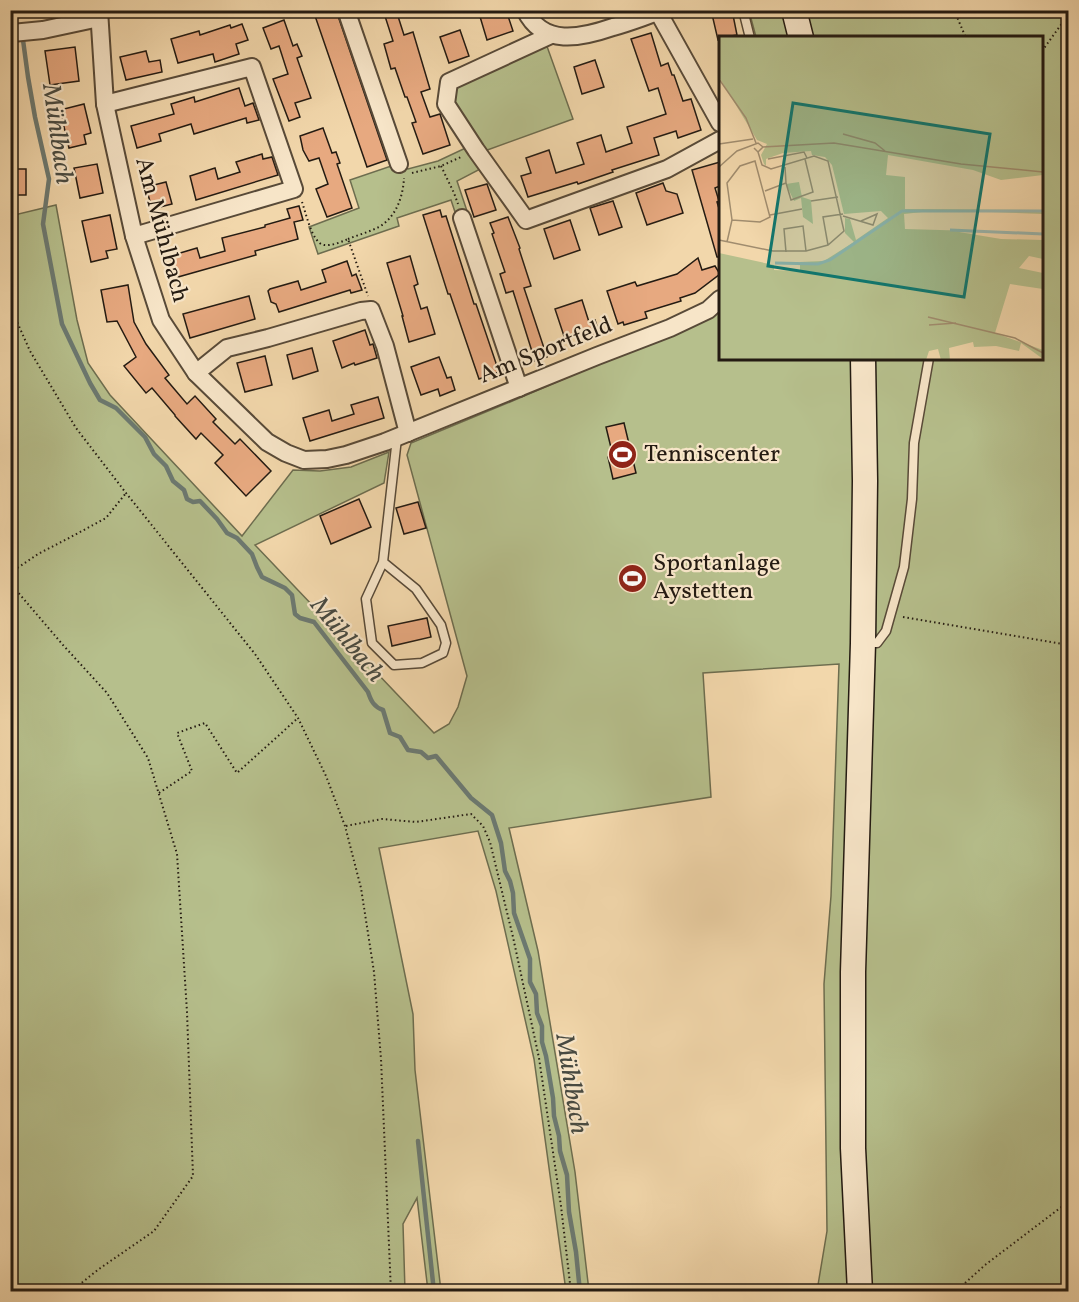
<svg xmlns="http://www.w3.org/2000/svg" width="1079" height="1302" viewBox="0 0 1079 1302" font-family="Vollkorn,serif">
  <rect width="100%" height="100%" fill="#f2d7ab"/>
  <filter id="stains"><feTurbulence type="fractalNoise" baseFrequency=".00333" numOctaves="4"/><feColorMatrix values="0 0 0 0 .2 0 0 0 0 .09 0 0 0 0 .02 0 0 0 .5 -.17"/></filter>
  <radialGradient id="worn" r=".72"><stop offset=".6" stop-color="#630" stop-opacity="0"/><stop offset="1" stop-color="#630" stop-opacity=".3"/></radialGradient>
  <g fill="#b6bf8c" stroke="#6d6d4f" stroke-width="1.5">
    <polygon points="749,11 1068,11 1068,1291 817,1291 827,1231 824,984 831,896 839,664 703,673 711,797 509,828 538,951 575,1172 589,1291 566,1291 534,1059 496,891 478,831 379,848 413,1014 415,1070 441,1291 428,1291 417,1198 403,1224 405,1291 11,1291 10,216 56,205 77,320 88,363 110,395 242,536 293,470 320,471 351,467 389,452 384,483 255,545 434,733 449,724 458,707 467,676 407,455 411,443 510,402 720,312 720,358 1042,358 1042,38 756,37"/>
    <polygon points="544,38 573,119 479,153 447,104 449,83"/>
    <polygon points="472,145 486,166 457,181 468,214 457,218 451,200 397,218 399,226 318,254 309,227 359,208 350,180 397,164 408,169 438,161"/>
  </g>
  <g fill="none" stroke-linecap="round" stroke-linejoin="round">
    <g stroke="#6c7971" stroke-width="4.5">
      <path d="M 23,40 L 28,77 L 35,117 L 49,179 L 43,224 L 62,324 L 90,383 L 100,400 L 116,408 L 145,437 L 154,454 L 166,466 L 173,481 L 184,490 L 187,499 L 193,502 L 200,501 L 217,519 L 227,533 L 237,538 L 252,554 L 257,567 L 262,577 L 285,588 L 292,595 L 295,614 L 300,618 L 314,622 L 368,692 C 371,701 374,707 383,710 L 390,733 L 400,737 L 408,750 L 421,752 L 428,758 L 436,756 L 471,798 L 492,815 L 501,843 L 505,871 L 510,881 L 513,893 L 514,913 L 530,959 L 530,982 L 536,994 L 537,1013 L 542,1026 L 542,1042 L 546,1056 L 553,1098 L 554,1116 L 559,1136 L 560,1151 L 567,1175 L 569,1212 L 576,1252 L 580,1292"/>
      <polyline points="418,1141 434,1292"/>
    </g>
  </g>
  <g fill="#e7a980" stroke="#241b12" stroke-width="1.5">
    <polygon points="313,10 336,10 387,160 367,167"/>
    <polygon points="383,10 396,10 404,35 413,32 430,89 421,92 430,117 440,114 450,145 423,154 412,123 416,122 407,97 405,97 395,68 391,69 384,44 393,41"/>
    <polygon points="478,10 506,10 513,31 487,40"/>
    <polygon points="711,10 732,10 737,35 720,38 720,39 718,40"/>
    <polygon points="284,20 293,46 297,44 302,56 297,58 311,98 295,103 300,117 289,121 273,79 288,74 279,46 271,49 263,28"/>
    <polygon points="242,24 248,40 236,44 239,54 215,62 213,54 178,63 171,39 199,31 200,35 230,25 231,28"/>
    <polygon points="460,30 469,56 449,63 440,37"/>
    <polygon points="651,33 661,66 668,63 672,75 674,75 683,101 691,99 701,130 678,138 676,131 654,138 659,155 612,170 613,172 578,184 577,182 528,197 521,176 531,173 526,158 549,150 556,173 584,164 577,143 601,135 606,152 632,143 627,127 666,114 658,88 649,91 631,39"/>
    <polygon points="75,47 79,81 50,85 45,51"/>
    <polygon points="146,51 149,62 160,60 162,72 126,80 120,57"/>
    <polygon points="595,60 604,87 582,94 574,67"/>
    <polygon points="239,88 245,106 253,103 259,120 247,123 246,118 194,134 191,124 159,134 161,141 137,148 131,126 174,114 171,104 194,97 195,102"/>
    <polygon points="84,104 91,133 84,135 86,144 69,148 60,110"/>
    <polygon points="323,128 332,153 336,152 340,163 337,164 352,208 327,217 316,189 328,184 319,158 309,161 303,150 300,136"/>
    <polygon points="262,154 263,159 272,157 278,175 196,200 190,176 215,168 218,179 240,172 236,162"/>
    <polygon points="720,162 720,186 715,188 719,201 717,202 720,212 720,257 717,257 692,170"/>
    <polygon points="97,164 103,193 80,198 74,168"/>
    <rect x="10" y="169" width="16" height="26"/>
    <polygon points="166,182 172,204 152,209 146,187"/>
    <polygon points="663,183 666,191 677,194 683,213 647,225 636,193"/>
    <polygon points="487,184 496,210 474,217 465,190"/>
    <polygon points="613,201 622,227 599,235 590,208"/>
    <polygon points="299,206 303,220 294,222 298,239 255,251 256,255 178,277 177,272 175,272 170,256 197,248 200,258 225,251 222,238 265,227 265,225 290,218 287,209"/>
    <polygon points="440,210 442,217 446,216 474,304 476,304 499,372 479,379 450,294 448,294 423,215"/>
    <polygon points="110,215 117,249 106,251 108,258 91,262 82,221"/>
    <polygon points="508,217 520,248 519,249 531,286 524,288 547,357 535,361 513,291 506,293 500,274 505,272 492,234 494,233 490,223"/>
    <polygon points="570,220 580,250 554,259 544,229"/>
    <polygon points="410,256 418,284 414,286 421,309 427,307 435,334 409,342 402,316 403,316 387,263"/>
    <polygon points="698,258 702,270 715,266 720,274 695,293 680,298 681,301 645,312 647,318 624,325 623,322 618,324 607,291 635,282 637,286 677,274"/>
    <polygon points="347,261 352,276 356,274 362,290 351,293 350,290 279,312 276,304 271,302 268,291 270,289 298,281 301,290 326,282 322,270"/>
    <polygon points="128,285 134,322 146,344 169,375 165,378 187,404 195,396 216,419 213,422 235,444 240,439 271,471 246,496 215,463 223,455 201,433 196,439 175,416 175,415 152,388 146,393 124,366 136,357 117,321 107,322 101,290"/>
    <polygon points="249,296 255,319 190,338 183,314"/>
    <polygon points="582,300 589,322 595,320 599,333 587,338 585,332 565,339 555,309"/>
    <polygon points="365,330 370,345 373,344 377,358 355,365 354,363 342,368 333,341"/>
    <polygon points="312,348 318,371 293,379 287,355"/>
    <polygon points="265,356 272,385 245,392 237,363"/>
    <polygon points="439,357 447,378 451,377 455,390 440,396 438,389 421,395 411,367"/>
    <polygon points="378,397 384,418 310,441 303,418 329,410 332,421 354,414 351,405"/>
    <polygon points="624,423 636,473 613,479 608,457 613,456 606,427"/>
    <polygon points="359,499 371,527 331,544 320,516"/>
    <polygon points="418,502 426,528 404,534 396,508"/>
    <polygon points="427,618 431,637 392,646 388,626"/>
  </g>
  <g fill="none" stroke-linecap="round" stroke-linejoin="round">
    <defs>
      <g id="lane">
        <polyline points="743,10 750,38"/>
        <polyline points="383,562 416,589 441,625 446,643 443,653 422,663 394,665 372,643 366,599 383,562 397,438"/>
        <polyline points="866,643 877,643 886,631 904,567 912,499 914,443 929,358"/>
      </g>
      <g id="street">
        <polyline points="99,10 105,104 134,236 161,320 196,373 267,442 286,453 304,460 327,459 346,455 385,442 597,356 670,328 708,310 720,299"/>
        <polyline points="346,10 399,164"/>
        <path d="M 525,10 C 543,47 581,38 613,27 C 628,23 643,17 658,12"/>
        <polyline points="657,10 720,123"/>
        <polyline points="12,33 43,30 99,18"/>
        <polyline points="551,35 449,82 446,104 476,150 526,220 667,169 720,140"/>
        <polyline points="105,104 252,67 294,189 134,236"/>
        <polyline points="462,218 519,388"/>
        <polyline points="196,373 227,348 268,338 361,311 371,310 385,346 408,433"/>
      </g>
      <g id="secondary">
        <polyline points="794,10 801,38"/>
        <polyline points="860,1292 853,1148 853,972 863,643 865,481 863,358"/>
      </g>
    </defs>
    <use href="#lane" stroke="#584a38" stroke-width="11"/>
    <use href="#street" stroke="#584a38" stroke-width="20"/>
    <use href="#secondary" stroke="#241b12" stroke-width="27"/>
    <g stroke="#241b12" stroke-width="2" stroke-dasharray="1.5 3" stroke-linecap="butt">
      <polyline points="954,10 966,38"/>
      <polyline points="115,17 167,15 180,10"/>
      <polyline points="1042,51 1068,15"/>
      <polyline points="441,166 454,193 458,204"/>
      <polyline points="412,173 441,166 461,157"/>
      <path d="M 302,202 C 306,213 312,243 324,245 C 332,246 341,242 348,239 L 368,296"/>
      <path d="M 348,239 C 358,235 369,232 379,227 C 396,217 403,197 404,178"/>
      <polyline points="10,306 30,351 76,428 126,493 255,654 298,718 326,776 345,826 361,888 374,972 381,1059 391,1292"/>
      <polyline points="10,573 38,554 69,538 106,518 126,493"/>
      <polyline points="10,583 63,645 107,693 148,758 177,854 187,1012 193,1176 154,1231 99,1269 70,1292"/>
      <polyline points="903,617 1068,645"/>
      <polyline points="159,793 192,771 177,733 205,723 237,773 298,718"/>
      <polyline points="346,826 382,819 416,822 471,814 483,826 490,842 513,937 539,1058 561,1206 571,1292"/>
      <polyline points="955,1292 985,1265 1068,1202"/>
    </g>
    <use href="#lane" stroke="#f7e5c8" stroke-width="8"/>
    <use href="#street" stroke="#f7e5c8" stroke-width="16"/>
    <use href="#secondary" stroke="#f7e5c8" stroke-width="24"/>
  </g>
  <defs>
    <symbol id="stadium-disc" viewBox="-11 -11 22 22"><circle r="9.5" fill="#8f2418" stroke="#f7e5c8"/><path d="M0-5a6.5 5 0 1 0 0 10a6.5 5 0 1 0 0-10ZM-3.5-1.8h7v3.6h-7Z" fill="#fff"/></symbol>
  </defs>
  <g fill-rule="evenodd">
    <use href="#stadium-disc" x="606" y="438" width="33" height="33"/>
    <use href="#stadium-disc" x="616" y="562" width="33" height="33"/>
  </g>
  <g text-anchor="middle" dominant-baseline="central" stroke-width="4.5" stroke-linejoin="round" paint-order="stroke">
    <g font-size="24" fill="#241b12" stroke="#f7e5c8">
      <text transform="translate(161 230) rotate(75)">Am Mühlbach</text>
      <text transform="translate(546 351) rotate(-22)">Am Sportfeld</text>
    </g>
    <g font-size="24" fill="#241b12" stroke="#f7e5c8" text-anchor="start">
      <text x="644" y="455">Tenniscenter</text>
      <text x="653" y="564">Sportanlage<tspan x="653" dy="28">Aystetten</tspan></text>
    </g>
    <g font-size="26" font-style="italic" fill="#484a41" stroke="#f7e5c8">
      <text transform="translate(57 134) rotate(82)">Mühlbach</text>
      <text transform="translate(347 640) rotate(51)">Mühlbach</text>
      <text transform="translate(571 1084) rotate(81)">Mühlbach</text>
    </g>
  </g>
  <g transform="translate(719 36)">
    <rect width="324" height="324" fill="#f2d7ab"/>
    <path d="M 0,0 L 324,0 L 324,139 L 282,144 L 254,134 L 169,119 L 167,139 L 186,141 L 186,173 L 324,174 L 324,178 L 221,174 L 185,178 L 186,193 L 324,197 L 240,196 L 282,203 L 324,204 L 324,223 L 310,220 L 300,232 L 324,237 L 324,253 L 291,248 L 276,297 L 324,314 L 324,323 L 302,307 L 300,315 L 277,310 L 255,311 L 254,306 L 230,312 L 231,324 L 222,324 L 219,313 L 210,315 L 207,324 L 0,324 L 0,217 L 55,229 L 55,234 L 81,235 L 81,226 L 105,225 L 135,206 L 126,197 L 126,182 L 131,183 L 137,204 L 169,182 L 162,175 L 125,178 L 113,129 L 106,121 L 93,119 L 92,115 L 64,117 L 47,123 L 47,130 L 45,128 L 42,119 L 48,108 L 38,104 L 0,41 ZM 80,146 L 83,161 L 92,164 L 94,188 L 84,181 L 82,162 L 75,165 L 67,148 Z" fill="#b6bf8c"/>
    <path fill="none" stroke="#9cb8b0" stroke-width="3" d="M 231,194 L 324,198M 56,227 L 99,228 L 111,224 L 183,175 L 324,175"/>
    <path fill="none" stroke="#a08c6e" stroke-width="1.5" d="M 0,43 L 27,82 L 37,107M 124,98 L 156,107 L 166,115M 0,108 L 34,103M 35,112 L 39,116 L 44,111 L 115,107 L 242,128 L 324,136M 49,123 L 85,116 L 88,122M 0,131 L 18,115 L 39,107 L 44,111M 67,147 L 72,164 L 94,156 L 86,123M 46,155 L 67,147 L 66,131M 92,165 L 119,161M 51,179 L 83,173M 124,180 L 154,189 L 158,178 L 142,185M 0,204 L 54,215 L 87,215 L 109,209 L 125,195 L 109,125 L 95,120 L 52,133 L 43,129 L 39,116M 8,206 L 13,184 L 8,147 L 21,130 L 36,125 L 51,181 L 41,186 L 13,184M 109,209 L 104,181 L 124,178M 67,216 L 65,193 L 84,190 L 87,215M 209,281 L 296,302 L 324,317M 210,289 L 237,287"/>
    <path fill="#0f766e" fill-opacity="0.15" stroke="#0f766e" stroke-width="3" d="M 74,67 L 271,98 L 245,261 L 49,230 Z"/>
    <rect width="324" height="324" fill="none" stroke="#241b12" stroke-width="3"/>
  </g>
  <rect width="1079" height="1302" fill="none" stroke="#f2d7ab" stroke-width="36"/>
  <rect x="12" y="12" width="1055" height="1278" fill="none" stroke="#241b12" stroke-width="3"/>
  <rect x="18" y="18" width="1043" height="1266" fill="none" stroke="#241b12" stroke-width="1.5"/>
  <rect width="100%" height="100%" filter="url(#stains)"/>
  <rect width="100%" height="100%" fill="url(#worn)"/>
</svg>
